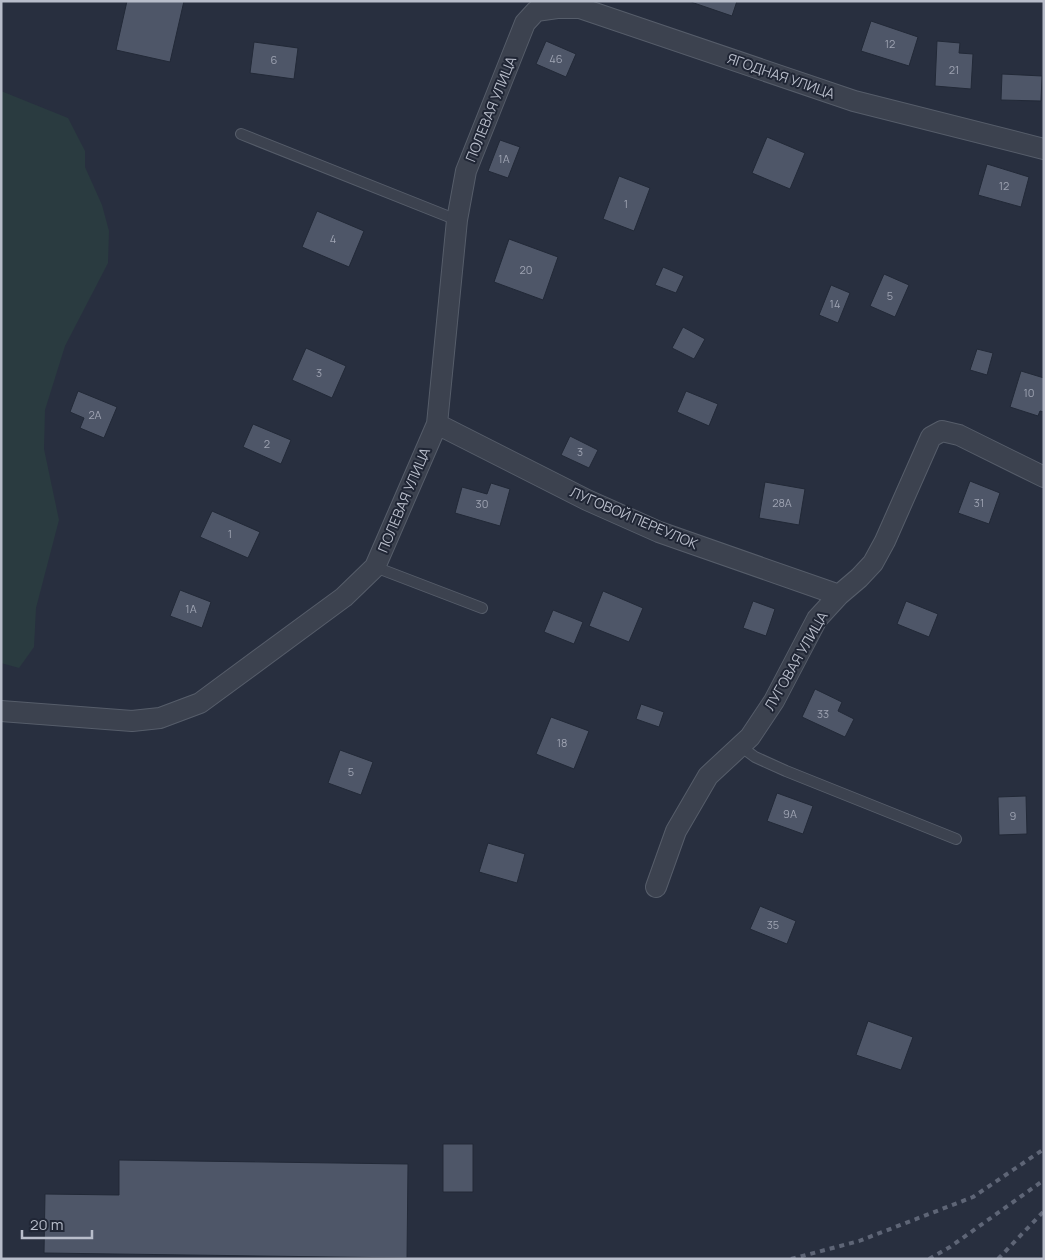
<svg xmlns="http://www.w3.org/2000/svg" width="1045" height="1260" viewBox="0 0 1045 1260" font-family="Manrope,sans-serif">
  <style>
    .green { fill: #2a3b40 }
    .building { fill: #4e5668; stroke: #222937 }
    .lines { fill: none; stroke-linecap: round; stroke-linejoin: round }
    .service-casing { stroke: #565d6a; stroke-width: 12 }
    .minor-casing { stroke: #565d6a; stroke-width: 22 }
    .service { stroke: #3c424f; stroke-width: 10 }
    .minor { stroke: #3c424f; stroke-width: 20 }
    .rail { stroke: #5e6576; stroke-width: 4; stroke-dasharray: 5 5; stroke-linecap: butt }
    .labels { text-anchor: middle; stroke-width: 4; stroke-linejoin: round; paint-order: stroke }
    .number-label { font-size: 11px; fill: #9ea3b2 }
    .street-label { font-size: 14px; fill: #b8bdca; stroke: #202635 }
  </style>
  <rect width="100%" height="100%" fill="#282f3f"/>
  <path class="green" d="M 1,91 L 68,118 L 85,151 L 85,167 L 102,205 L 109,231 L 108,263 L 65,346 L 45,410 L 44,449 L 59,520 L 36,608 L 34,647 L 19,668 L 1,663 Z"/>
  <path class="building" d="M 127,1 L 184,1 L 170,62 L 116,50 Z
    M 691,1 L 737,1 L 732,16 L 691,2 Z
    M 871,21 L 918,37 L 909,66 L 861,51 Z
    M 546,41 L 576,54 L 566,77 L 536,64 Z
    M 937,41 L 960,43 L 959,53 L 973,54 L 971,89 L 935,86 Z
    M 254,42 L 298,48 L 294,79 L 250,73 Z
    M 1002,74 L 1042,76 L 1041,101 L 1001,100 Z
    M 767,137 L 805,153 L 790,189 L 752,173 Z
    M 500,140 L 520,147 L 508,178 L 488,171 Z
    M 987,164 L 1029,177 L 1021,207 L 978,195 Z
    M 619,176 L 650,188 L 634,231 L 603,219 Z
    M 317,211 L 364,231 L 349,267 L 302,247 Z
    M 509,239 L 558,257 L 543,300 L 494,282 Z
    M 663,267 L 684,276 L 676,293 L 655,285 Z
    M 884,274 L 909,285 L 895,317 L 870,306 Z
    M 831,285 L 850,293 L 838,323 L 819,315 Z
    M 683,327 L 705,339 L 694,359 L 672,348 Z
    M 306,348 L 346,366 L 332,398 L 292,380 Z
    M 977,349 L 993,353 L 987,375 L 970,370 Z
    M 1021,371 L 1044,378 L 1044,412 L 1040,411 L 1038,416 L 1010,407 Z
    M 78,391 L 117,407 L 104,438 L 80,428 L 84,418 L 70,412 Z
    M 686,391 L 718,404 L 709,426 L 677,412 Z
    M 253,424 L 291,440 L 281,464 L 243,447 Z
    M 570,436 L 598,450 L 589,468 L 561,455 Z
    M 970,481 L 1000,493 L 989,524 L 958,513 Z
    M 765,482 L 805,489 L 799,525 L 759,518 Z
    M 491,483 L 510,489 L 500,526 L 455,513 L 462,487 L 487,494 Z
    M 212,511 L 260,532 L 248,558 L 200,537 Z
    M 180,590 L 211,602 L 202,628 L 170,616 Z
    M 603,591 L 643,608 L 629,642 L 589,626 Z
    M 753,601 L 775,609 L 766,636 L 743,628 Z
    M 906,601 L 938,614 L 929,637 L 897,624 Z
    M 553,610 L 583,622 L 574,644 L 544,632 Z
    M 815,689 L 842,702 L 838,711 L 854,719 L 845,737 L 802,717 Z
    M 641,704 L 664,712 L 659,727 L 636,719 Z
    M 551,717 L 589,731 L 574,769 L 536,754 Z
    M 340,750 L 373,762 L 361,795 L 328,783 Z
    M 777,793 L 813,806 L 803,834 L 767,821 Z
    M 1026,796 L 1027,834 L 999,835 L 998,797 Z
    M 488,843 L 525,854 L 517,883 L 479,872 Z
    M 760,906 L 796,921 L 787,944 L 750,929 Z
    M 868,1021 L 913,1037 L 901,1070 L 856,1055 Z
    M 443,1144 L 473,1144 L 473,1192 L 443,1192 Z
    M 119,1160 L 408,1164 L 407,1258 L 44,1253 L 45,1194 L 119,1195 Z"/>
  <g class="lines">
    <g class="service-casing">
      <path id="service" d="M 241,134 L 457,220
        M 375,567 L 482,608
        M 740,746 L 755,757 L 786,771 L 956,839"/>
    </g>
    <g class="minor-casing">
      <path id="minor" d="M 437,424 L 587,500 L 659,532 L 839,595
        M 1,711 L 132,721 L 160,718 L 200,703 L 344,597 L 375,567 L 437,424 L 457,220 L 466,171 L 525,23 L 536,11 L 557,8 L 580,8 L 854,101 L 1044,149
        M 656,887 L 676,831 L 708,776 L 750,737 L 774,701 L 817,619 L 839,595 L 859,578 L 873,563 L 885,541 L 931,437 L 942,431 L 959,435 L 1044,477"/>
    </g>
    <use href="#service" class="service"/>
    <use href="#minor" class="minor"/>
    <path class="rail" d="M 791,1259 L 859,1241 L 973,1197 L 1044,1149
      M 929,1259 L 950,1247 L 1044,1180
      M 998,1259 L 1044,1211"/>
  </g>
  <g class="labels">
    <g class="number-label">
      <text x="890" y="48">12</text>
      <text x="556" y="63">46</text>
      <text x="274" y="64">6</text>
      <text x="954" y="74">21</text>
      <text x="504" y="163">1А</text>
      <text x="1004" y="190">12</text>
      <text x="626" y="208">1</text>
      <text x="333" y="243">4</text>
      <text x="526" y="274">20</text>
      <text x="890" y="300">5</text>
      <text x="835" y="308">14</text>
      <text x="319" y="377">3</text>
      <text x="1029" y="397">10</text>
      <text x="95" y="419">2А</text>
      <text x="267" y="448">2</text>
      <text x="580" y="456">3</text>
      <text x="782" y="507">28А</text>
      <text x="979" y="507">31</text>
      <text x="482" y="508">30</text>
      <text x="230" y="538">1</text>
      <text x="191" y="613">1А</text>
      <text x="823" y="718">33</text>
      <text x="562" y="747">18</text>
      <text x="351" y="776">5</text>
      <text x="790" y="818">9А</text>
      <text x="1013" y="820">9</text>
      <text x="773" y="929">35</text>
    </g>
    <g class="street-label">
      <text transform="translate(781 76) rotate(19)" y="5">ЯГОДНАЯ УЛИЦА</text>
      <text transform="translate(491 109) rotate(-68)" y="5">ПОЛЕВАЯ УЛИЦА</text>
      <text transform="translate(404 500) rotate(-67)" y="5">ПОЛЕВАЯ УЛИЦА</text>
      <text transform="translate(634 518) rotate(23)" y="5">ЛУГОВОЙ ПЕРЕУЛОК</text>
      <text transform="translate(796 661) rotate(-60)" y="5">ЛУГОВАЯ УЛИЦА</text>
    </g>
  </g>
  <rect width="1045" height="1260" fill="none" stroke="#b8bdca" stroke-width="5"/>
  <path d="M22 1230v8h70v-8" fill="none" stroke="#b8bdca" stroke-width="2.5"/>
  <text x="30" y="1230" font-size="15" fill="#b8bdca" stroke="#202635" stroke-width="4" paint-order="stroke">20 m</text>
</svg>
